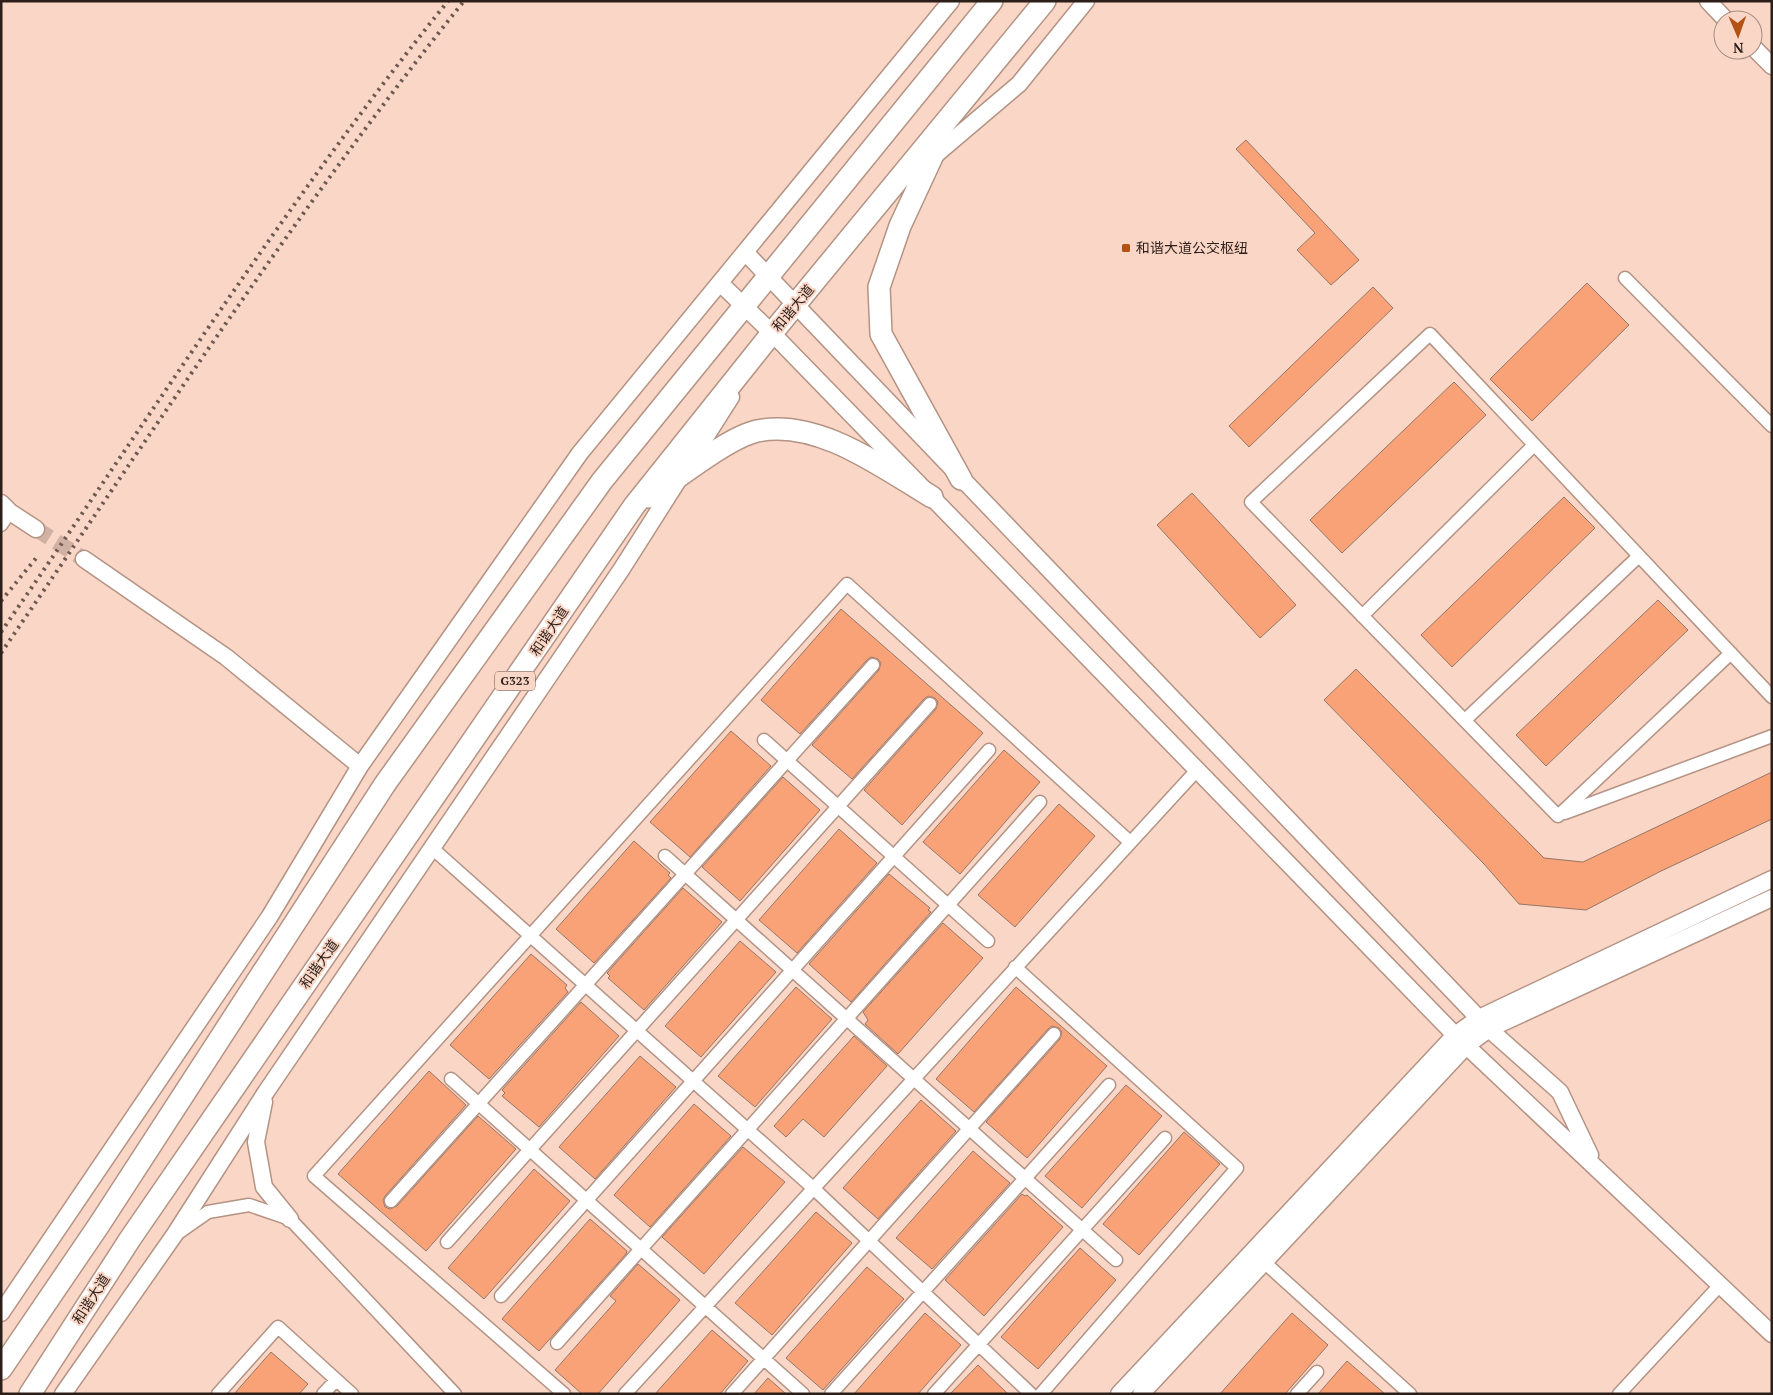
<svg xmlns="http://www.w3.org/2000/svg" width="1773" height="1395" viewBox="0 0 1773 1395" font-family="'PT Serif','Noto Sans SC',serif">
  <style>
    .building { fill: #faa277; stroke: #957667 }
    .lines { fill: none; stroke-linecap: round; stroke-linejoin: round }
    .tertiary-tunnel { stroke: #d0b1a3; stroke-width: 16; stroke-dasharray: 16 8; stroke-linecap: butt }
    .minor-casing { stroke: #b49384; stroke-width: 15 }
    .tertiary-casing { stroke: #b49384; stroke-width: 19 }
    .trunk-casing { stroke: #b49384; stroke-width: 24 }
    .minor { stroke: #fff; stroke-width: 12 }
    .tertiary { stroke: #fff; stroke-width: 16 }
    .trunk { stroke: #fff; stroke-width: 21 }
    .rail { stroke: #6d5950; stroke-width: 4; stroke-dasharray: 2.5 5; stroke-linecap: butt }
    .poi-dot { fill: #b45216; stroke: #f9d6c6; stroke-width: 2 }
    .labels { text-anchor: middle; stroke-width: 4; stroke-linejoin: round; paint-order: stroke }
    .shield { fill: #f9d6c6; stroke: #6a564d; stroke-width: 1 }
    .shield-label { font-size: 12px; font-weight: bold; fill: #2c1f19 }
    .poi-label { font-size: 14px; fill: #2c1f19; stroke: #f9d6c6; text-anchor: start }
    .street-label { font-size: 14px; fill: #2c1f19; stroke: #f9d6c6 }
  </style>
  <rect width="100%" height="100%" fill="#f9d6c6"/>
  <path class="building" d="M 1246,140 L 1359,260 L 1331,285 L 1297,250 L 1315,233 L 1236,149 Z
    M 1587,283 L 1629,325 L 1532,421 L 1490,379 Z
    M 1373,287 L 1393,308 L 1249,447 L 1229,426 Z
    M 1454,382 L 1486,415 L 1342,553 L 1310,520 Z
    M 1192,493 L 1296,605 L 1260,638 L 1157,525 Z
    M 1564,497 L 1595,528 L 1452,667 L 1421,635 Z
    M 1658,600 L 1688,630 L 1546,766 L 1516,735 Z
    M 841,609 L 983,733 L 902,825 L 864,790 L 936,709 L 938,702 L 935,698 L 928,696 L 924,699 L 852,779 L 812,745 L 879,670 L 881,663 L 878,659 L 871,657 L 867,660 L 800,734 L 761,700 Z
    M 1356,669 L 1544,858 L 1583,862 L 1772,772 L 1772,819 L 1659,872 L 1586,910 L 1519,904 L 1484,864 L 1324,700 Z
    M 731,731 L 771,766 L 690,857 L 650,822 Z
    M 1004,750 L 1040,782 L 960,874 L 923,842 Z
    M 783,777 L 820,810 L 740,901 L 702,867 Z
    M 1059,804 L 1095,836 L 1015,927 L 978,895 Z
    M 839,829 L 877,863 L 797,953 L 759,920 Z
    M 634,841 L 670,873 L 668,875 L 671,878 L 594,963 L 556,929 Z
    M 889,874 L 930,908 L 928,910 L 931,912 L 851,1002 L 809,964 Z
    M 683,888 L 722,922 L 644,1010 L 608,978 L 610,976 L 607,973 Z
    M 943,923 L 983,958 L 898,1054 L 865,1024 L 868,1020 L 863,1012 Z
    M 740,941 L 776,972 L 701,1057 L 665,1026 Z
    M 531,954 L 567,985 L 565,988 L 568,992 L 489,1079 L 450,1045 Z
    M 796,987 L 832,1019 L 755,1107 L 718,1076 Z
    M 1016,987 L 1107,1066 L 1027,1158 L 986,1122 L 1060,1039 L 1062,1032 L 1059,1028 L 1052,1026 L 1048,1029 L 974,1112 L 936,1079 Z
    M 581,1002 L 619,1036 L 539,1127 L 502,1096 L 505,1093 L 502,1090 Z
    M 854,1036 L 887,1066 L 824,1137 L 803,1119 L 786,1137 L 774,1126 Z
    M 640,1056 L 676,1087 L 595,1179 L 559,1147 Z
    M 429,1071 L 466,1105 L 385,1196 L 383,1200 L 385,1207 L 390,1209 L 397,1206 L 478,1116 L 516,1149 L 426,1251 L 338,1174 Z
    M 1126,1085 L 1162,1116 L 1082,1208 L 1045,1176 Z
    M 921,1100 L 956,1131 L 878,1219 L 843,1188 Z
    M 694,1104 L 731,1136 L 650,1227 L 614,1195 Z
    M 1184,1132 L 1220,1164 L 1139,1255 L 1103,1224 Z
    M 743,1147 L 785,1182 L 704,1274 L 662,1237 Z
    M 973,1151 L 1010,1183 L 932,1269 L 896,1238 Z
    M 534,1169 L 570,1201 L 484,1299 L 448,1268 Z
    M 1022,1194 L 1025,1196 L 1027,1195 L 1063,1227 L 984,1316 L 945,1280 Z
    M 816,1212 L 852,1243 L 772,1335 L 735,1303 Z
    M 590,1219 L 627,1251 L 626,1254 L 539,1351 L 502,1319 Z
    M 1080,1248 L 1116,1280 L 1038,1369 L 1001,1337 Z
    M 638,1264 L 680,1300 L 598,1394 L 582,1394 L 555,1370 L 616,1301 L 610,1296 Z
    M 867,1267 L 904,1299 L 823,1390 L 786,1358 Z
    M 925,1313 L 961,1345 L 918,1394 L 854,1394 Z
    M 1292,1313 L 1328,1345 L 1285,1394 L 1220,1394 Z
    M 712,1330 L 748,1361 L 720,1394 L 655,1394 Z
    M 271,1352 L 308,1384 L 299,1394 L 234,1394 Z
    M 1347,1361 L 1385,1394 L 1318,1394 Z
    M 978,1365 L 1008,1394 L 950,1394 Z
    M 768,1378 L 786,1394 L 754,1394 Z"/>
  <g class="lines">
    <path class="tertiary-tunnel" d="M 36,529 L 84,559"/>
    <g class="minor-casing">
      <path id="minor" d="M 1625,278 L 1772,426
        M 1,525 L 10,512
        M 1362,616 L 1534,445
        M 1465,720 L 1639,556
        M 764,740 L 988,941
        M 1565,813 L 1772,736
        M 1558,816 L 1251,502 L 1430,334 L 1772,697
        M 1558,816 L 1731,653
        M 432,848 L 812,1187 L 1031,1394
        M 665,856 L 1116,1260
        M 1015,967 L 1237,1168 L 1041,1394
        M 451,1079 L 803,1394
        M 391,1201 L 873,665
        M 178,1233 L 208,1212 L 249,1205 L 290,1219 L 455,1394
        M 447,1242 L 930,704
        M 1264,1262 L 1410,1394
        M 501,1296 L 989,750
        M 557,1343 L 1040,802
        M 218,1394 L 278,1327 L 352,1394
        M 323,1394 L 336,1380
        M 564,1394 L 314,1176 L 847,584 L 1130,842
        M 625,1394 L 1197,770
        M 732,1394 L 1054,1034
        M 831,1394 L 1109,1085
        M 934,1394 L 1165,1138
        M 1297,1394 L 1317,1372
        M 1619,1394 L 1720,1285"/>
    </g>
    <g class="tertiary-casing">
      <path id="tertiary" d="M 1708,1 L 1726,20
        M 1753,47 L 1772,66
        M 933,157 L 1019,84 L 1086,1
        M 745,252 L 1489,1029 L 1560,1092 L 1590,1155
        M 720,283 L 772,333 L 1455,1035 L 1772,1334
        M 1,503 L 10,512 L 36,529
        M 84,559 L 226,657 L 360,766
        M 264,1102 L 256,1142 L 264,1187 L 290,1219
        M 1,1313 L 270,916 L 360,766 L 580,453 L 951,1
        M 63,1394 L 175,1234 L 266,1092 L 621,570 L 731,397
        M 1119,1394 L 1455,1035 L 1479,1018 L 1772,879
        M 1141,1394 L 1467,1045 L 1489,1029 L 1772,898"/>
    </g>
    <g class="trunk-casing">
      <path id="trunk" d="M 938,144 L 900,226 L 879,287 L 881,334 L 961,479
        M 649,497 C 677,479 727,438 757,431 C 818,418 883,468 932,497
        M 1,1369 L 99,1225 L 385,784 L 602,481 L 992,1
        M 30,1394 L 130,1239 L 634,506 L 772,333 L 1045,1"/>
    </g>
    <use href="#minor" class="minor"/>
    <use href="#tertiary" class="tertiary"/>
    <use href="#trunk" class="trunk"/>
    <path class="rail" d="M 1,601 L 37,557
      M 1,632 C 148,420 286,202 448,1
      M 1,653 C 152,433 297,209 464,1"/>
  </g>
  <rect class="poi-dot" x="1121" y="243" width="10" height="10" rx="2.5"/>
  <g class="labels">
    <rect class="shield" x="495" y="671.5" width="40" height="19" rx="4"/>
    <g class="shield-label">
      <text x="515" y="685">G323</text>
    </g>
    <g class="poi-label">
      <text x="1136" y="253">和谐大道公交枢纽</text>
    </g>
    <g class="street-label">
      <text transform="translate(793 308) rotate(-50)" y="5">和谐大道</text>
      <text transform="translate(549 631) rotate(-56)" y="5">和谐大道</text>
      <text transform="translate(319 964) rotate(-55)" y="5">和谐大道</text>
      <text transform="translate(91 1299) rotate(-57)" y="5">和谐大道</text>
    </g>
  </g>
  <rect width="1773" height="1395" fill="none" stroke="#2c1f19" stroke-width="5"/>
  <g transform="translate(1738 35) rotate(178)"><circle r="24" fill="#f9d6c6" stroke="#a78d81"/>
  <path d="M0-4L9 19L0 12L-9 19Z" fill="#b45216"/>
  <text y="-8" font-size="14" font-weight="bold" text-anchor="middle" fill="#2c1f19">N</text>
  </g>
</svg>
